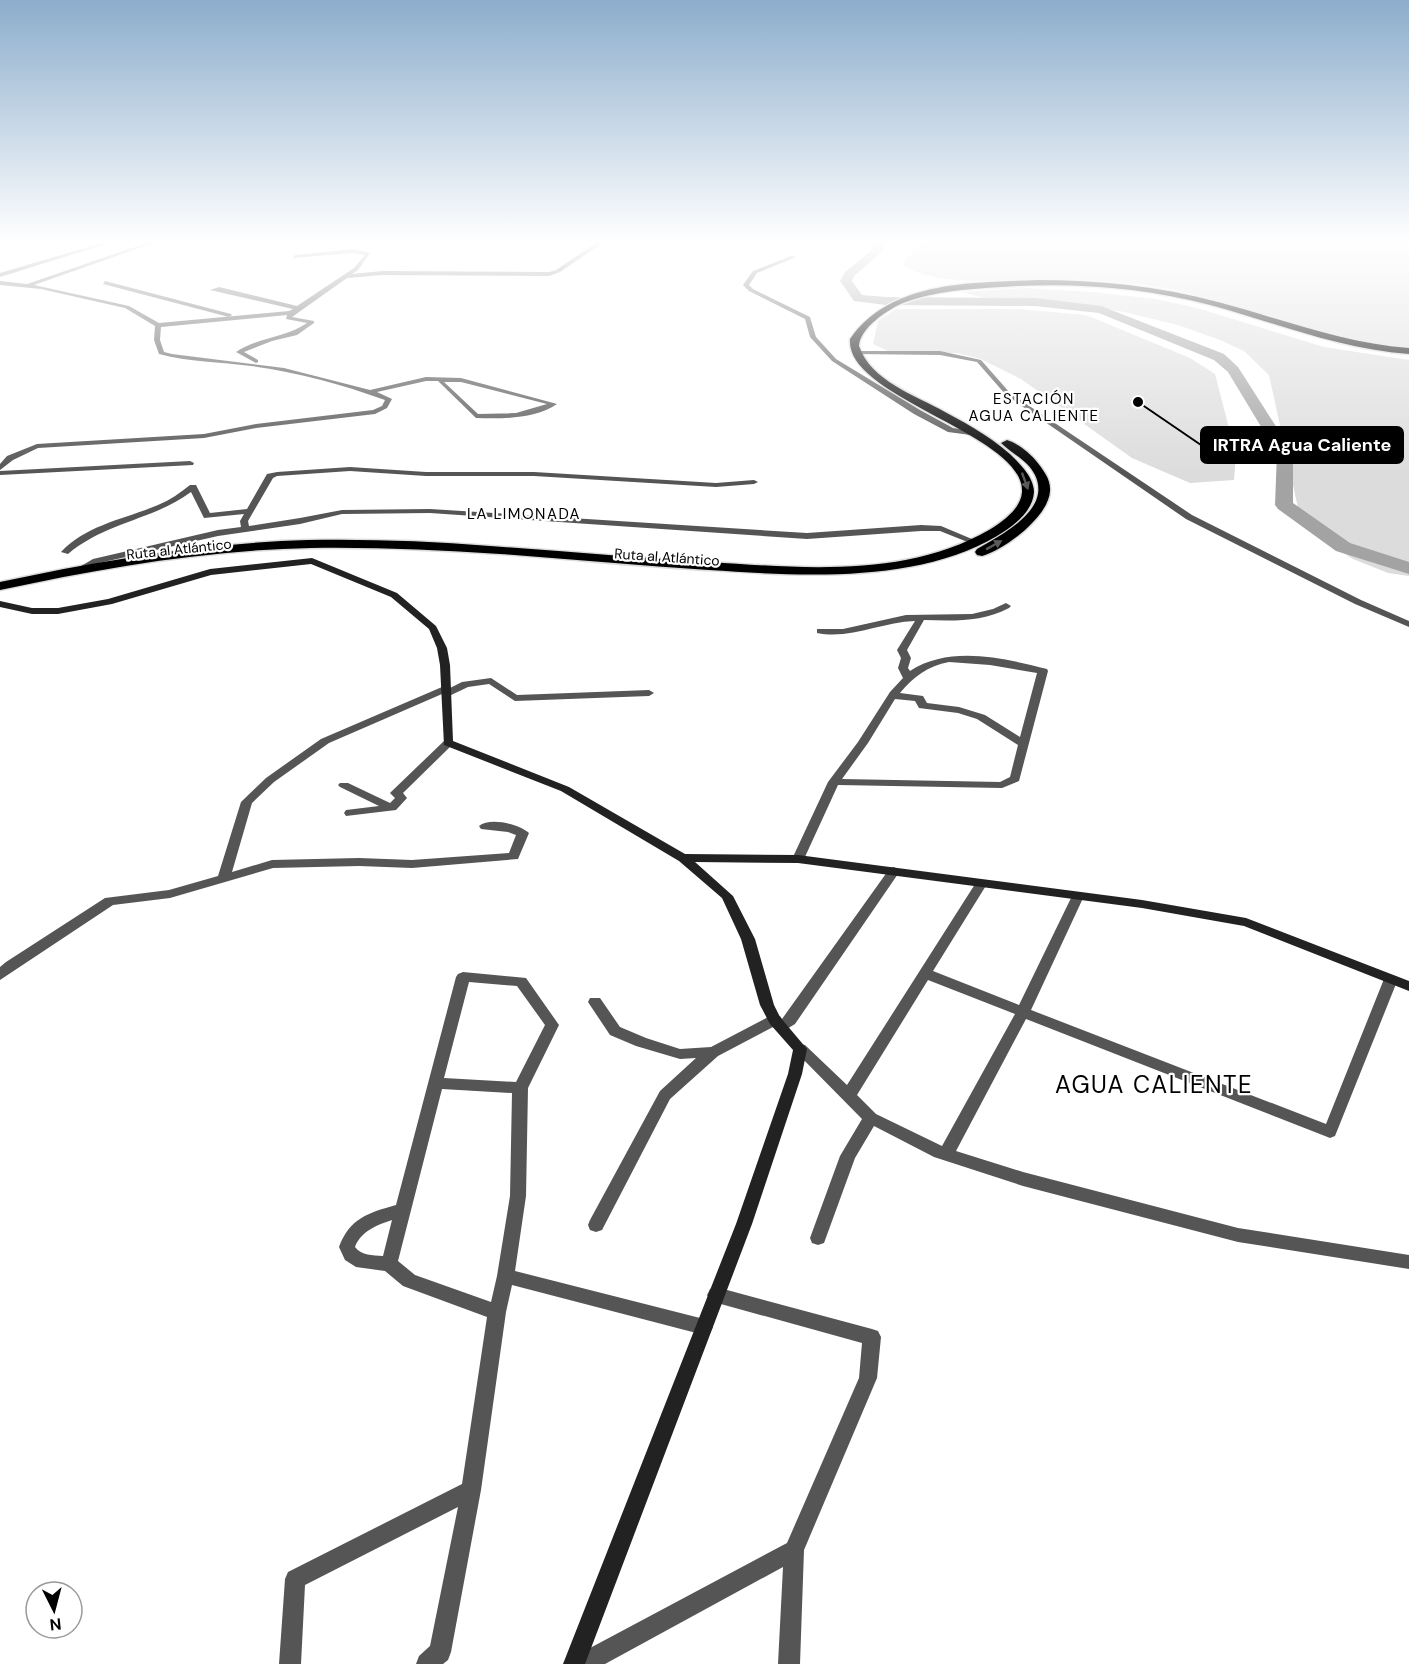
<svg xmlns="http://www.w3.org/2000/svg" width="1409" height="1664" viewBox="0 0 1409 1664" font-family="'DM Sans',sans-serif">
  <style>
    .green { fill: #dcdcdc }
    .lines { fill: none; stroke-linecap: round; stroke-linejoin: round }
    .river { fill: #a3a3a3; fill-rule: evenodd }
    .highway-casing { stroke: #dbdbdb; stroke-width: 3 }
    .street { fill: #555; fill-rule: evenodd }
    .secondary { fill: #222; fill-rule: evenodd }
    .highway { fill: #000; fill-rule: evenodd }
    .oneway { fill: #595959 }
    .labels { text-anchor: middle; stroke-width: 4.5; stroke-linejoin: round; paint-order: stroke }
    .far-street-label { font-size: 14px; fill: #000; stroke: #fff }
    .far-neighbourhood-label { font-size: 15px; letter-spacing: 1.5px; fill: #000; stroke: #fff }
    .near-quarter-label { font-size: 24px; letter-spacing: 1.5px; fill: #000; stroke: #fff }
    .leader { fill: none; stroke: #000; stroke-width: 2 }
    .callout-dot { fill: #000; stroke: #fff; stroke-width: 2 }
    .callout { fill: #000; stroke: #000; stroke-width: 2 }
    .callout-label { font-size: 18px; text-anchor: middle; font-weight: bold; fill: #fff }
  </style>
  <rect width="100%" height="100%" fill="#fff"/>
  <path class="green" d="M 918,240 L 1409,240 L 1409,349 C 1394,347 1378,348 1364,344 C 1290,327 1220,295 1145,285 C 1112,281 1079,279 1045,279 C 999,279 945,288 903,266 L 905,259 L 922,243 Z
    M 1025,288 L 1092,292 L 1156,299 L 1197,308 L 1324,347 L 1409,360 L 1409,576 L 1388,573 L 1353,559 L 1315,535 L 1298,508 L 1269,375 L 1244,351 L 1220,340 L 1178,325 L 1124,312 L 1080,304 L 980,297 L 962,292 Z
    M 896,309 L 1019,309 L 1086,315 L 1190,358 L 1215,374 L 1236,455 L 1234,480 L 1190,483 L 1132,458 L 1021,379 L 981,359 L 956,353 L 890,352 L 873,344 L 878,321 Z"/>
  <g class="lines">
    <path class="river" d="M 872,240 L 882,240 L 884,250 L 854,276 L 852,281 L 862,295 L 886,297 L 1035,298 L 1101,306 L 1224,354 L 1238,367 L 1293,453 L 1293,503 L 1350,543 L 1409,562 L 1409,574 L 1336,551 L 1278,509 L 1275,505 L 1277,453 L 1228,372 L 1214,360 L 1099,313 L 1035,306 L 886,305 L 854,301 L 840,281 L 845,272 L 873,249 Z"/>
    <g class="highway-casing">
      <path id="highway" d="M 1037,280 C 1098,280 1158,286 1218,302 C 1282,319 1342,343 1409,348 L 1409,354 C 1339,349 1277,323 1210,305 C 1142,287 1071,282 1001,287 C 969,289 934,291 903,303 C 887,310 860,328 859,346 C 871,381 915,395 945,412 C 973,427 1004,444 1024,469 C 1029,475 1034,484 1034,492 C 1033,512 1012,527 997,536 C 916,584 800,576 709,570 C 639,566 570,559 500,554 C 437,550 374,547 311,548 C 206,550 102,568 0,590 L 0,582 C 102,560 204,543 308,540 C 369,539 429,541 490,546 C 563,551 636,558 710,562 C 801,568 906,578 989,530 C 1002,522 1021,509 1022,492 C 1025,434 845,398 850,339 C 891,280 972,283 1037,280 Z
        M 1007,440 C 1017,443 1030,453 1037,462 C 1043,470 1051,479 1050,491 C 1049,516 1005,550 982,556 L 977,555 L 975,552 L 977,549 C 1001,535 1052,510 1035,475 C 1028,460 1012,454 1001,443 Z"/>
    </g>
    <path class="street" d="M 112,240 L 119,240 L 0,277 L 0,273 Z
      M 155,240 L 162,240 L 34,285 L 129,306 L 159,323 L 289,311 L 293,309 L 210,290 L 219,287 L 297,306 L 354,268 L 365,255 L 353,253 L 293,258 L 295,255 L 353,249 L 370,253 L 358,270 L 352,274 L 382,271 L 549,272 L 556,270 L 599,241 L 604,242 L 560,272 L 549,276 L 382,275 L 347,278 L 292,317 L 314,321 L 314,323 L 297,335 L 272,341 L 244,352 L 258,360 L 258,362 L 256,363 L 236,352 C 258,337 285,338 307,323 L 286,319 L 287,315 L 161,327 L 160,340 L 164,352 L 172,354 L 284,368 L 370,390 L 426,377 L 461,378 L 557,404 C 535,419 502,419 476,418 L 438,381 L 426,381 L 377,392 L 392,399 L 387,408 L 375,414 L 256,428 L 204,438 L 38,448 L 13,460 L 0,470 L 0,464 L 7,456 L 37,444 L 204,434 L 256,424 L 373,410 L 382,406 L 385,400 C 341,384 297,372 251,366 C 220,362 189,362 159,354 L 154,340 L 155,326 L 125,308 L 41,289 L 0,285 L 0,281 L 27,284 ZM 444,382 L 461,382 L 547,404 L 516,413 L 478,414 Z
      M 791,256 L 796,257 L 757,273 L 749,285 L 753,289 L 810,317 L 816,337 L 836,359 L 920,410 L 953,428 L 978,432 L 978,436 L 948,432 L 914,414 L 832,361 L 810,337 L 805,319 L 749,291 L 743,285 L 753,271 Z
      M 105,281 L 231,314 L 232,315 L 229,317 L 103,284 Z
      M 857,351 L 940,351 L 981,360 L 1010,393 L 1192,515 L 1361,600 L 1409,621 L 1409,627 L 1355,604 L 1186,519 L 1006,395 L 977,362 L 940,355 L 855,354 L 855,352 Z
      M 190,461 L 194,463 L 193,465 L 0,475 L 0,471 Z
      M 350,467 L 426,472 L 534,472 L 716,483 L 754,480 L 758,482 L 754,484 L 716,487 L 534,476 L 426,476 L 350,471 L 277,476 L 273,478 L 248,521 L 249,526 L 300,518 L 342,510 L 430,509 L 807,533 L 921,525 L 941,526 L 979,542 L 975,545 L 940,531 L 921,531 L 807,539 L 430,513 L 342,514 L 300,524 L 218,536 L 99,563 L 80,572 L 76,569 L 93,559 L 218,530 L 241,527 L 240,521 L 244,514 L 204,518 L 191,492 C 153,520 106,522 68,554 L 61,552 C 86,525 125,519 158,505 C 170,500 180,493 190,485 L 196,485 L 210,513 L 247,509 L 267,474 L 277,472 Z
      M 1006,603 L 1011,606 L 1009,608 C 983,622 954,621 924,620 L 907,650 L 911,658 L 908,668 L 910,671 C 950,645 1003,658 1047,669 L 1048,671 L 1019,781 L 1002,788 L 838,785 L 804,859 L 802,862 L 794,862 L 792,859 L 828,782 L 858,742 L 890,692 L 903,678 L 898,668 L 901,658 L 897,650 L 915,621 C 881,622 850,640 817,633 L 817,629 L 843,629 L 906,615 L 972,614 L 993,609 ZM 949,662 L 990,665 L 1037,673 L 1020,737 L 985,715 L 959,707 L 927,703 L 923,696 L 900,693 C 913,677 928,666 949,662 ZM 895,699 L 915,701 L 919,708 L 958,713 L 977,719 L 1018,745 L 1010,777 L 1000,782 L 842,779 L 868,743 Z
      M 491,678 L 517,695 L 649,690 L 654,693 L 649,696 L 515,701 L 489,684 L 468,687 L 447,697 L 442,694 L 329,743 L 274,782 L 252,803 L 232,872 L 272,860 L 359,858 L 412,860 L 509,853 L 516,835 L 508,832 L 481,829 L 479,826 C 490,817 519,824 529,833 L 518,859 L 412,868 L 359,866 L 273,868 L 170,898 L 113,905 L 0,980 L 0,967 L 6,962 L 105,898 L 169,890 L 218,876 L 241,802 L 266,778 L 321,739 L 442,687 L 450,688 L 462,682 Z
      M 448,740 L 452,741 L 453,743 L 452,745 L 403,793 L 407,798 L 396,810 L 346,816 L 344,813 L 346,810 L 379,806 L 340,787 L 338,785 L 340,783 L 348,783 L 390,803 L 395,798 L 390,793 L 392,791 L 444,741 Z
      M 894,867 L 900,871 L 795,1024 L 782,1032 L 777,1031 L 775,1026 L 718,1056 L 670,1099 L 602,1230 L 596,1232 L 590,1230 L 588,1225 L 590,1220 L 660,1091 L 696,1058 L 680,1059 L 636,1046 L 610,1035 L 588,1002 L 590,998 L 600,998 L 620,1027 L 646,1038 L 680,1049 L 711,1047 L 770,1016 L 775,1015 L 780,1016 L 782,1019 L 890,868 Z
      M 981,880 L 987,884 L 933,971 L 1019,1005 L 1072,896 L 1078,892 L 1083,893 L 1084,896 L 1031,1010 L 1326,1124 L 1384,979 L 1386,976 L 1396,976 L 1398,979 L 1335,1136 L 1330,1138 L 1325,1136 L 1026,1019 L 956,1151 L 1023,1172 L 1238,1228 L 1409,1255 L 1409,1269 L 1238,1242 L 1023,1186 L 934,1157 L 874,1126 L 855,1158 L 824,1243 L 818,1245 L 812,1243 L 810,1238 L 840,1156 L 862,1119 L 793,1049 L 795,1045 L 800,1044 L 805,1045 L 847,1085 L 977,881 ZM 928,980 L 1015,1014 L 942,1146 L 876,1114 L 857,1095 Z
      M 463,972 L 526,978 L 559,1025 L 528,1088 L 526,1196 L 515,1271 L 704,1319 L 710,1321 L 713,1327 L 710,1333 L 704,1335 L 512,1285 L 506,1312 L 481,1490 L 451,1652 L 448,1660 L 443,1664 L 416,1664 L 419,1656 L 430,1646 L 458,1507 L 305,1585 L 301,1664 L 279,1664 L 285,1579 L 288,1572 L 462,1484 L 487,1317 L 403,1286 L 385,1271 L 356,1267 L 345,1260 L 339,1247 C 350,1218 368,1213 396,1205 L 456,977 L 458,974 ZM 469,982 L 517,986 L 545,1025 L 516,1082 L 444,1078 ZM 442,1089 L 512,1093 L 510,1196 L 497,1276 L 491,1302 L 415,1275 L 398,1261 ZM 392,1220 L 383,1256 C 372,1255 362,1256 355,1247 C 361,1231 377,1225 392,1220 Z
      M 716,1287 L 872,1329 L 878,1331 L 881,1337 L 877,1378 L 804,1550 L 800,1664 L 778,1664 L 783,1567 L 605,1664 L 572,1664 L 575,1656 L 787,1543 L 859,1378 L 862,1343 L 710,1301 L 707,1295 L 710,1289 Z"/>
    <path class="secondary" d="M 312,558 L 397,593 L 436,626 L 447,648 L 450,665 L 453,741 L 569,787 L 685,854 L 798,855 L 1142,900 L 1246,918 L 1409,981 L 1409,991 L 1244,926 L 1142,908 L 798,863 L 695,862 L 733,896 L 755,939 L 774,1005 L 780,1017 L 807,1049 L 802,1074 L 752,1224 L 585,1664 L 563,1664 L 736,1224 L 788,1074 L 793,1050 L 770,1024 L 760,1005 L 741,939 L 722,898 L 679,861 L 561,791 L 444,745 L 440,665 L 437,648 L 429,629 L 391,597 L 311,564 L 211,575 L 112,604 L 58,614 L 32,614 L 0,607 L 0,601 L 32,608 L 58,608 L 108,599 L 210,569 Z"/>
    <use href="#highway" class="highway"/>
  </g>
  <defs><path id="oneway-solid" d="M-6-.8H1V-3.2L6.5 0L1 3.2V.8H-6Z" transform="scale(1.5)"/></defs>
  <g class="oneway">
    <use href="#oneway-solid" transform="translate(1025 481) rotate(70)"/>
    <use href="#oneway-solid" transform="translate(994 545) rotate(-29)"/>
  </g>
  <linearGradient id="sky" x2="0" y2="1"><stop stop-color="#8cadcc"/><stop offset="0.51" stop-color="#fff"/><stop offset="1" stop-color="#fff" stop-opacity="0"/></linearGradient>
  <rect width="1409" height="473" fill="url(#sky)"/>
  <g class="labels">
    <g class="far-street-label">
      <text transform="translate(179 549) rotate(-6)" y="5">Ruta al Atlántico</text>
      <text transform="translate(667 557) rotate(4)" y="5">Ruta al Atlántico</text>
    </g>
    <g class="far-neighbourhood-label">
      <text x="1034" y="404">ESTACIÓN<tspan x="1034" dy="17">AGUA CALIENTE</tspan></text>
      <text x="524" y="519">LA LIMONADA</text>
    </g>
    <g class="near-quarter-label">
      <text x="1154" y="1093">AGUA CALIENTE</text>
    </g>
  </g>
  <path class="leader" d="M1138 402L1201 445"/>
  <circle class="callout-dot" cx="1138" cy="402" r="6"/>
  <rect class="callout" x="1201" y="427" width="202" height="36" rx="6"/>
  <g class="callout-label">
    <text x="1302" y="451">IRTRA Agua Caliente</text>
  </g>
  <g transform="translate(54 1610) rotate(174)"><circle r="28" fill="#ffffff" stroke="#999999" stroke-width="1.5"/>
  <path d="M0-4.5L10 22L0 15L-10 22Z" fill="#000000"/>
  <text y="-9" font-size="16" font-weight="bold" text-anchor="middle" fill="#000000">N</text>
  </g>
</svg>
